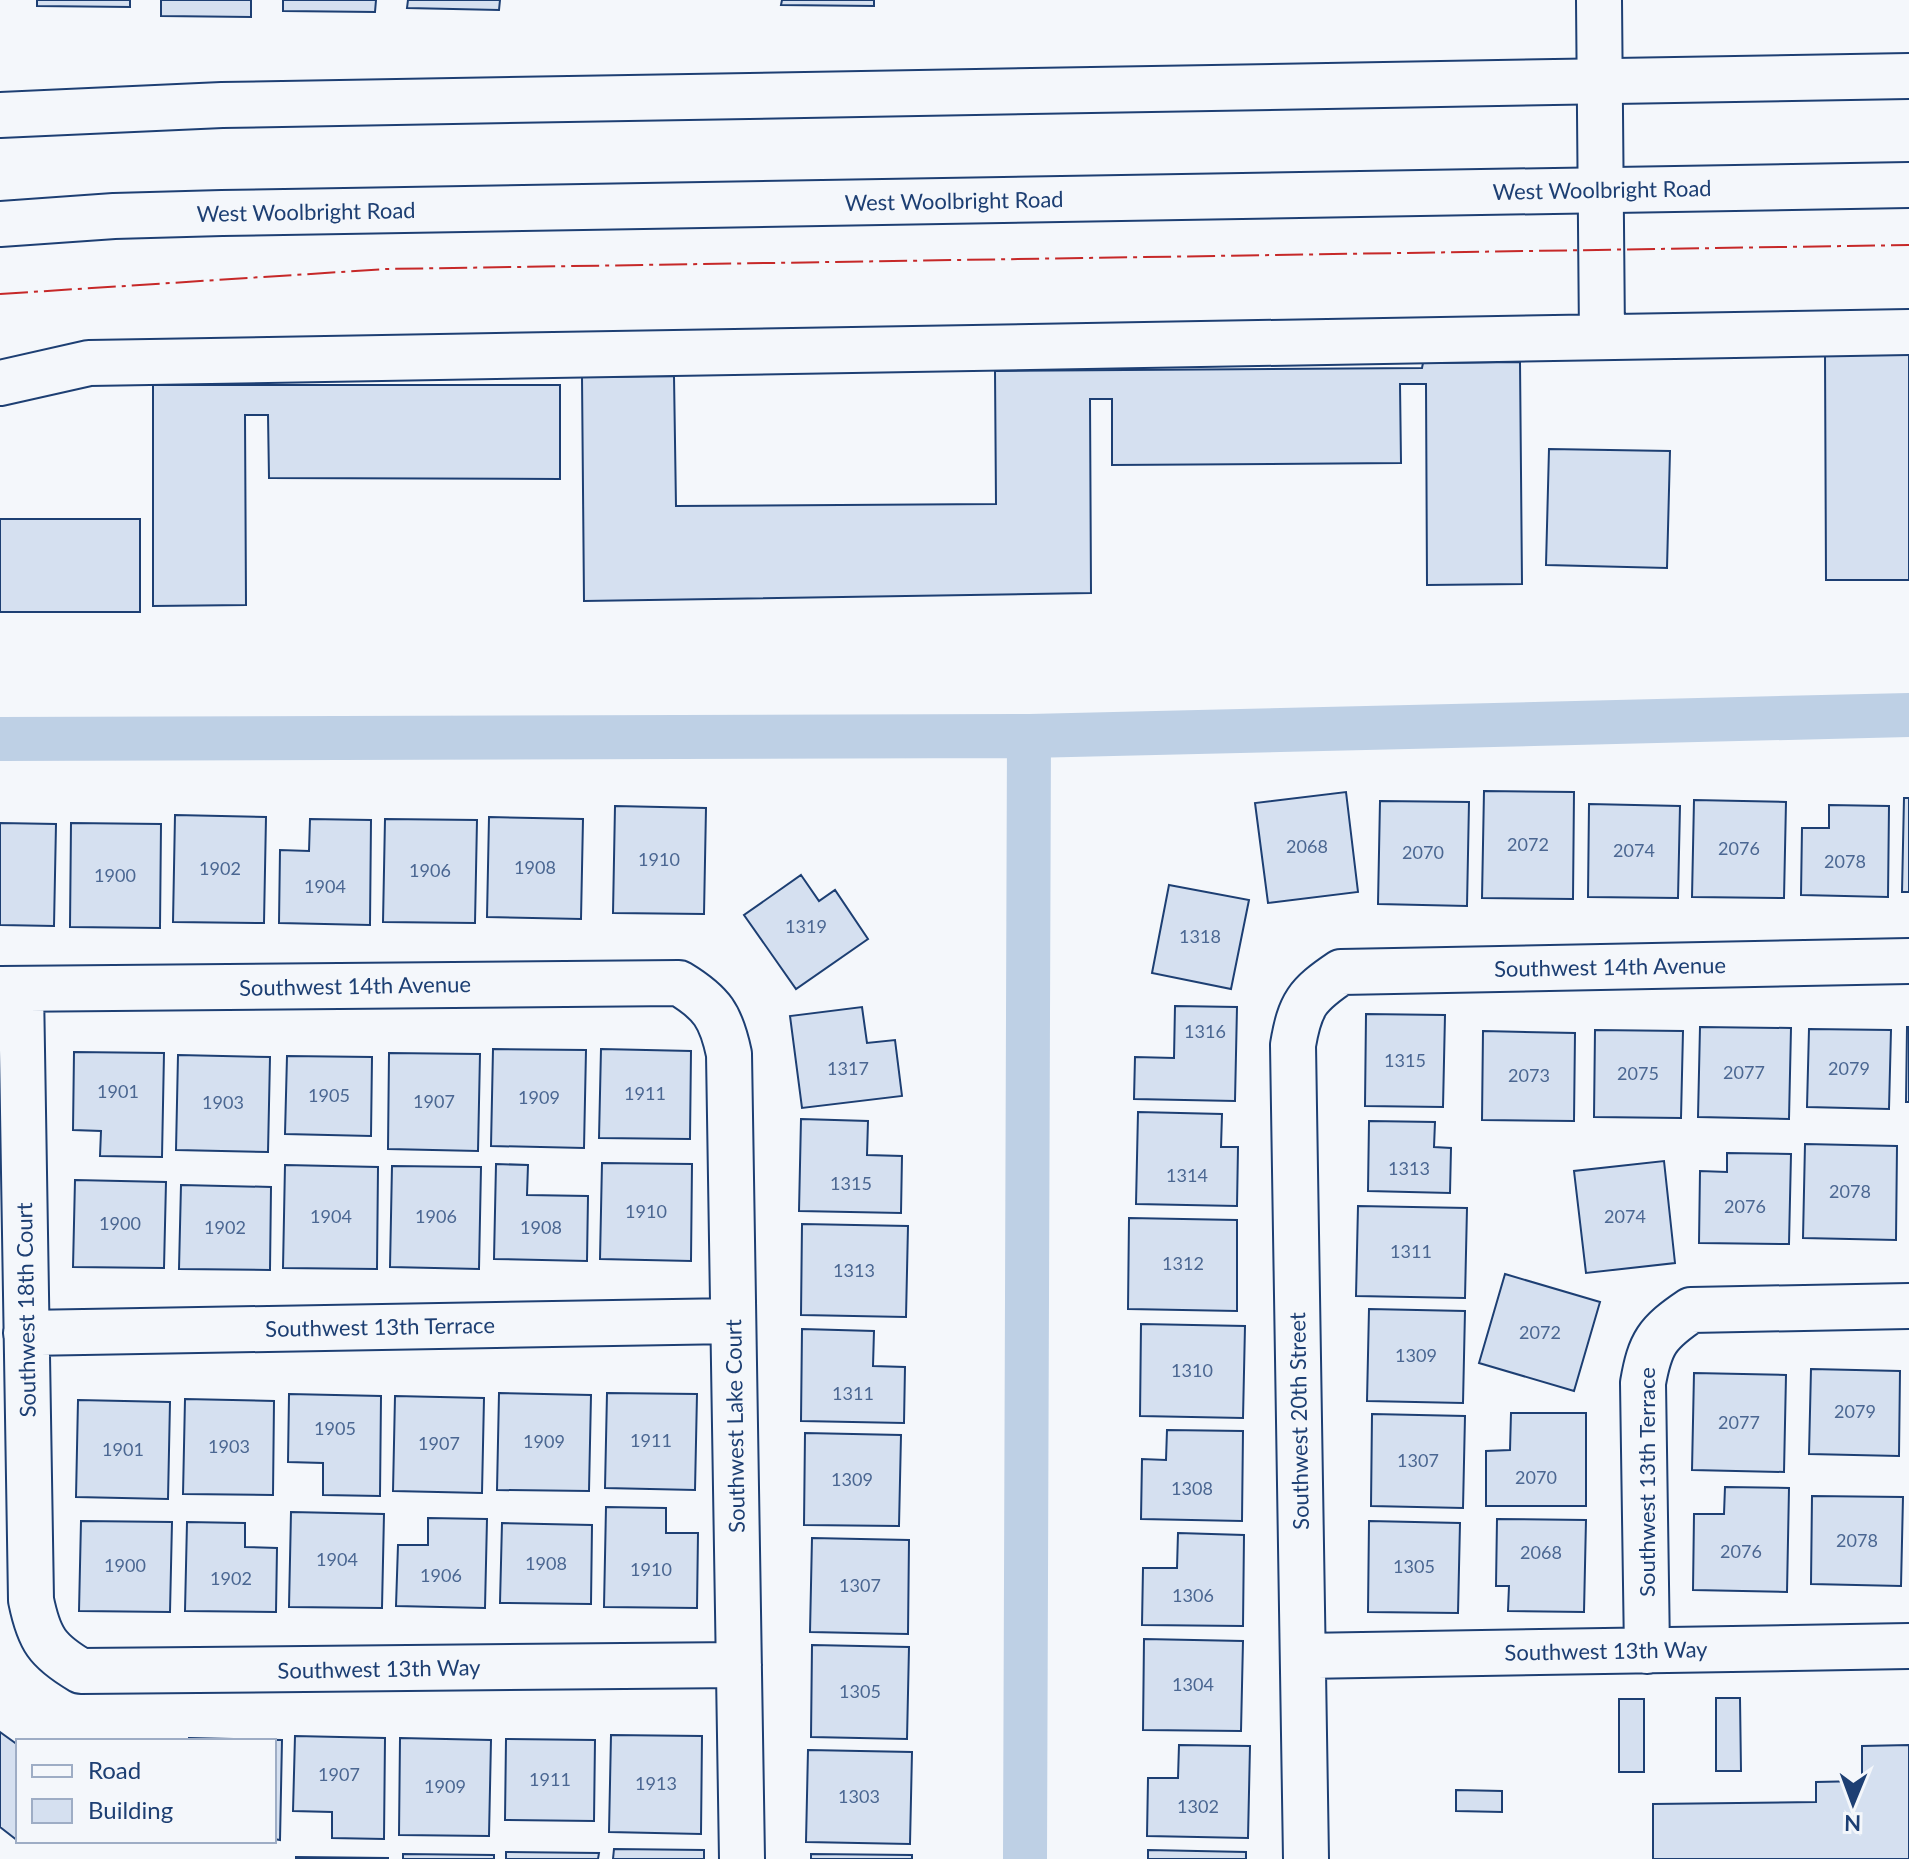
<svg xmlns="http://www.w3.org/2000/svg" width="1909" height="1859" viewBox="0 0 1909 1859" font-family="Lato,sans-serif">
  <style>
    .lines { fill: none; stroke-linecap: round; stroke-linejoin: round }
    .canal { stroke: #bed0e5; stroke-width: 44 }
    .building { fill: #d5e0f0; stroke: #1d3f73; stroke-width: 2 }
    .minor-casing { stroke: #1d3f73; stroke-width: 48 }
    .major-casing { stroke: #1d3f73; stroke-width: 48 }
    .minor { stroke: #f4f7fb; stroke-width: 44 }
    .major { stroke: #f4f7fb; stroke-width: 44 }
    .power { stroke: #c62828; stroke-width: 2; stroke-dasharray: 28 6 4 6; stroke-linecap: butt }
    .labels { text-anchor: middle; stroke-width: 6; stroke-linejoin: round; paint-order: stroke }
    .number-label { font-size: 18px; fill: #4b6792 }
    .street-label { font-size: 22px; fill: #1d3f73; stroke: #f4f7fb }
  </style>
  <rect width="100%" height="100%" fill="#f4f7fb"/>
  <g class="lines">
    <path class="canal" d="M 0,739 L 1029,736 L 1909,715
      M 1025,1859 L 1029,736"/>
  </g>
  <path class="building" d="M 37,0 L 130,0 L 130,7 L 37,6 Z
    M 161,0 L 251,0 L 251,17 L 161,16 Z
    M 283,0 L 376,0 L 375,12 L 283,11 Z
    M 408,0 L 500,0 L 499,10 L 407,8 Z
    M 782,0 L 874,0 L 874,6 L 781,5 Z
    M 1825,354 L 1909,354 L 1909,580 L 1826,580 Z
    M 1520,362 L 1522,584 L 1427,585 L 1426,384 L 1400,384 L 1401,463 L 1112,465 L 1112,399 L 1090,399 L 1091,593 L 584,601 L 582,377 L 674,376 L 676,506 L 996,504 L 995,371 L 1422,368 L 1423,363 Z
    M 153,385 L 560,385 L 560,479 L 269,478 L 268,415 L 245,415 L 246,605 L 153,606 Z
    M 1549,449 L 1670,451 L 1667,568 L 1546,565 Z
    M 0,519 L 140,519 L 140,612 L 0,612 Z
    M 1484,791 L 1574,792 L 1573,899 L 1482,898 Z
    M 1346,792 L 1358,892 L 1268,903 L 1255,803 Z
    M 1904,798 L 1909,798 L 1909,892 L 1902,892 Z
    M 1694,800 L 1786,802 L 1784,898 L 1692,897 Z
    M 1380,801 L 1469,802 L 1467,906 L 1378,904 Z
    M 1589,804 L 1680,806 L 1678,898 L 1588,897 Z
    M 1829,805 L 1889,806 L 1888,897 L 1801,895 L 1802,828 L 1829,828 Z
    M 615,806 L 706,808 L 704,914 L 613,913 Z
    M 175,815 L 266,817 L 264,923 L 173,922 Z
    M 489,817 L 583,819 L 581,919 L 487,917 Z
    M 310,819 L 371,820 L 370,925 L 279,923 L 280,850 L 309,851 Z
    M 385,819 L 477,820 L 475,923 L 383,922 Z
    M 0,823 L 56,824 L 54,926 L 0,925 Z
    M 71,823 L 161,824 L 160,928 L 70,927 Z
    M 801,875 L 819,901 L 835,890 L 868,939 L 796,989 L 744,915 Z
    M 1169,885 L 1249,900 L 1231,989 L 1152,973 Z
    M 1175,1006 L 1237,1007 L 1235,1101 L 1134,1099 L 1135,1057 L 1174,1058 Z
    M 862,1007 L 867,1043 L 895,1040 L 902,1096 L 802,1108 L 790,1016 Z
    M 1366,1014 L 1445,1015 L 1443,1107 L 1365,1106 Z
    M 1700,1027 L 1791,1028 L 1789,1119 L 1698,1117 Z
    M 1907,1027 L 1909,1027 L 1909,1102 L 1906,1102 Z
    M 1809,1029 L 1891,1030 L 1889,1109 L 1807,1107 Z
    M 1595,1030 L 1683,1031 L 1681,1118 L 1594,1117 Z
    M 1483,1031 L 1575,1033 L 1574,1121 L 1482,1120 Z
    M 493,1049 L 586,1050 L 584,1148 L 491,1146 Z
    M 601,1049 L 691,1051 L 690,1139 L 599,1138 Z
    M 74,1052 L 164,1053 L 162,1157 L 100,1156 L 101,1131 L 73,1130 Z
    M 389,1053 L 480,1054 L 478,1151 L 388,1149 Z
    M 178,1055 L 270,1057 L 268,1152 L 176,1150 Z
    M 287,1056 L 372,1057 L 371,1136 L 285,1134 Z
    M 1138,1112 L 1222,1114 L 1221,1147 L 1238,1147 L 1237,1206 L 1136,1204 Z
    M 801,1119 L 868,1121 L 867,1155 L 902,1156 L 901,1213 L 799,1211 Z
    M 1369,1121 L 1435,1122 L 1434,1147 L 1451,1148 L 1450,1193 L 1368,1191 Z
    M 1805,1144 L 1897,1146 L 1896,1240 L 1803,1238 Z
    M 1727,1153 L 1791,1154 L 1789,1244 L 1699,1243 L 1700,1171 L 1727,1172 Z
    M 1664,1161 L 1675,1263 L 1586,1273 L 1574,1171 Z
    M 602,1163 L 692,1164 L 691,1261 L 600,1259 Z
    M 496,1164 L 528,1165 L 527,1195 L 588,1196 L 587,1261 L 494,1259 Z
    M 285,1165 L 378,1167 L 377,1269 L 283,1268 Z
    M 392,1166 L 481,1167 L 479,1269 L 390,1267 Z
    M 75,1180 L 166,1182 L 164,1268 L 73,1267 Z
    M 181,1185 L 271,1187 L 270,1270 L 179,1269 Z
    M 1358,1206 L 1467,1208 L 1465,1298 L 1356,1296 Z
    M 1129,1218 L 1237,1220 L 1237,1311 L 1128,1309 Z
    M 802,1224 L 908,1226 L 906,1317 L 801,1315 Z
    M 1505,1274 L 1600,1302 L 1574,1391 L 1479,1363 Z
    M 1369,1309 L 1465,1311 L 1463,1403 L 1367,1401 Z
    M 1141,1324 L 1245,1326 L 1243,1418 L 1140,1416 Z
    M 802,1329 L 874,1331 L 873,1366 L 905,1367 L 904,1423 L 801,1421 Z
    M 1811,1369 L 1900,1371 L 1899,1456 L 1809,1454 Z
    M 1694,1373 L 1786,1375 L 1784,1472 L 1692,1470 Z
    M 499,1393 L 591,1395 L 589,1491 L 497,1490 Z
    M 607,1393 L 697,1394 L 695,1490 L 605,1488 Z
    M 289,1394 L 381,1396 L 380,1496 L 323,1495 L 323,1463 L 288,1462 Z
    M 395,1396 L 484,1398 L 482,1493 L 393,1491 Z
    M 185,1399 L 274,1401 L 273,1495 L 183,1494 Z
    M 78,1400 L 170,1402 L 168,1499 L 76,1497 Z
    M 1511,1413 L 1586,1413 L 1586,1506 L 1486,1506 L 1486,1451 L 1510,1450 Z
    M 1372,1414 L 1465,1416 L 1463,1508 L 1371,1506 Z
    M 1167,1430 L 1243,1431 L 1242,1521 L 1141,1519 L 1142,1459 L 1166,1460 Z
    M 805,1433 L 901,1435 L 899,1526 L 804,1525 Z
    M 1725,1487 L 1789,1488 L 1787,1592 L 1693,1590 L 1694,1514 L 1724,1514 Z
    M 1812,1496 L 1903,1497 L 1901,1586 L 1811,1584 Z
    M 606,1507 L 666,1508 L 666,1533 L 698,1533 L 697,1608 L 604,1607 Z
    M 291,1512 L 384,1514 L 382,1608 L 289,1607 Z
    M 428,1518 L 487,1519 L 485,1608 L 396,1606 L 398,1545 L 428,1545 Z
    M 1497,1519 L 1586,1520 L 1584,1612 L 1508,1611 L 1509,1586 L 1496,1586 Z
    M 81,1521 L 172,1522 L 170,1612 L 79,1611 Z
    M 1369,1521 L 1460,1523 L 1458,1613 L 1368,1612 Z
    M 187,1522 L 245,1523 L 245,1547 L 277,1548 L 276,1612 L 185,1611 Z
    M 502,1523 L 592,1525 L 591,1604 L 500,1603 Z
    M 1178,1533 L 1244,1535 L 1243,1626 L 1142,1625 L 1143,1568 L 1177,1568 Z
    M 812,1538 L 909,1540 L 908,1634 L 810,1632 Z
    M 1144,1639 L 1243,1641 L 1241,1731 L 1143,1730 Z
    M 812,1645 L 909,1647 L 907,1739 L 811,1737 Z
    M 1716,1698 L 1740,1698 L 1741,1771 L 1716,1771 Z
    M 1619,1699 L 1644,1699 L 1644,1772 L 1619,1772 Z
    M 0,1732 L 18,1745 L 18,1841 L 0,1827 Z
    M 611,1735 L 702,1736 L 701,1834 L 609,1832 Z
    M 295,1736 L 385,1738 L 384,1839 L 332,1838 L 332,1812 L 293,1811 Z
    M 189,1738 L 282,1740 L 280,1840 L 274,1839 L 274,1741 L 189,1741 Z
    M 400,1738 L 491,1740 L 489,1836 L 399,1835 Z
    M 506,1739 L 595,1740 L 594,1821 L 505,1820 Z
    M 1179,1745 L 1250,1746 L 1248,1838 L 1147,1836 L 1148,1778 L 1178,1778 Z
    M 1909,1745 L 1909,1859 L 1653,1859 L 1653,1804 L 1816,1802 L 1816,1782 L 1862,1781 L 1862,1746 Z
    M 808,1750 L 912,1752 L 910,1844 L 806,1842 Z
    M 1456,1790 L 1502,1791 L 1502,1812 L 1456,1811 Z
    M 614,1849 L 704,1850 L 704,1859 L 613,1859 Z
    M 1148,1850 L 1246,1852 L 1246,1859 L 1148,1859 Z
    M 506,1852 L 599,1853 L 598,1859 L 506,1859 Z
    M 403,1854 L 494,1855 L 494,1859 L 403,1859 Z
    M 811,1854 L 912,1855 L 912,1859 L 811,1859 Z
    M 296,1857 L 388,1858 L 388,1859 L 296,1859 Z"/>
  <g class="lines">
    <g class="minor-casing">
      <path id="minor" d="M 1599,0 L 1602,337
        M 0,383 L 89,363 L 1909,332
        M 0,989 L 679,983 C 712,1003 721,1016 729,1054 L 742,1859
        M 21,989 L 31,1600 C 39,1639 47,1651 81,1671 L 739,1665
        M 26,1333 L 733,1321
        M 1647,1651 L 1643,1383 C 1650,1343 1657,1333 1691,1310 L 1909,1306
        M 1303,1656 L 1909,1646
        M 1306,1859 L 1293,1045 C 1300,1004 1307,995 1341,972 L 1909,961"/>
    </g>
    <g class="major-casing">
      <path id="major" d="M 0,115 L 222,105 L 1909,76
        M 0,224 L 114,216 L 222,213 L 1909,185"/>
    </g>
    <use href="#minor" class="minor"/>
    <use href="#major" class="major"/>
    <path class="power" d="M 0,294 L 387,269 L 1909,245"/>
  </g>
  <g class="labels">
    <g class="number-label">
      <text x="1528" y="851">2072</text>
      <text x="1307" y="853">2068</text>
      <text x="1739" y="855">2076</text>
      <text x="1634" y="857">2074</text>
      <text x="1423" y="859">2070</text>
      <text x="659" y="866">1910</text>
      <text x="1845" y="868">2078</text>
      <text x="535" y="874">1908</text>
      <text x="220" y="875">1902</text>
      <text x="430" y="877">1906</text>
      <text x="115" y="882">1900</text>
      <text x="325" y="893">1904</text>
      <text x="806" y="933">1319</text>
      <text x="1200" y="943">1318</text>
      <text x="1205" y="1038">1316</text>
      <text x="1405" y="1067">1315</text>
      <text x="848" y="1075">1317</text>
      <text x="1849" y="1075">2079</text>
      <text x="1744" y="1079">2077</text>
      <text x="1638" y="1080">2075</text>
      <text x="1529" y="1082">2073</text>
      <text x="118" y="1098">1901</text>
      <text x="645" y="1100">1911</text>
      <text x="329" y="1102">1905</text>
      <text x="539" y="1104">1909</text>
      <text x="434" y="1108">1907</text>
      <text x="223" y="1109">1903</text>
      <text x="1409" y="1175">1313</text>
      <text x="1187" y="1182">1314</text>
      <text x="851" y="1190">1315</text>
      <text x="1850" y="1198">2078</text>
      <text x="1745" y="1213">2076</text>
      <text x="646" y="1218">1910</text>
      <text x="331" y="1223">1904</text>
      <text x="436" y="1223">1906</text>
      <text x="1625" y="1223">2074</text>
      <text x="120" y="1230">1900</text>
      <text x="225" y="1234">1902</text>
      <text x="541" y="1234">1908</text>
      <text x="1411" y="1258">1311</text>
      <text x="1183" y="1270">1312</text>
      <text x="854" y="1277">1313</text>
      <text x="1540" y="1339">2072</text>
      <text x="1416" y="1362">1309</text>
      <text x="1192" y="1377">1310</text>
      <text x="853" y="1400">1311</text>
      <text x="1855" y="1418">2079</text>
      <text x="1739" y="1429">2077</text>
      <text x="335" y="1435">1905</text>
      <text x="651" y="1447">1911</text>
      <text x="544" y="1448">1909</text>
      <text x="439" y="1450">1907</text>
      <text x="229" y="1453">1903</text>
      <text x="123" y="1456">1901</text>
      <text x="1418" y="1467">1307</text>
      <text x="1536" y="1484">2070</text>
      <text x="852" y="1486">1309</text>
      <text x="1192" y="1495">1308</text>
      <text x="1857" y="1547">2078</text>
      <text x="1741" y="1558">2076</text>
      <text x="1541" y="1559">2068</text>
      <text x="337" y="1566">1904</text>
      <text x="546" y="1570">1908</text>
      <text x="125" y="1572">1900</text>
      <text x="1414" y="1573">1305</text>
      <text x="651" y="1576">1910</text>
      <text x="441" y="1582">1906</text>
      <text x="231" y="1585">1902</text>
      <text x="860" y="1592">1307</text>
      <text x="1193" y="1602">1306</text>
      <text x="1193" y="1691">1304</text>
      <text x="860" y="1698">1305</text>
      <text x="339" y="1781">1907</text>
      <text x="550" y="1786">1911</text>
      <text x="656" y="1790">1913</text>
      <text x="445" y="1793">1909</text>
      <text x="859" y="1803">1303</text>
      <text x="1198" y="1813">1302</text>
    </g>
    <g class="street-label">
      <text transform="translate(1602 190) rotate(-1)" y="8">West Woolbright Road</text>
      <text transform="translate(954 201) rotate(-1)" y="8">West Woolbright Road</text>
      <text transform="translate(306 212) rotate(-1)" y="8">West Woolbright Road</text>
      <text transform="translate(1610 967) rotate(-1)" y="8">Southwest 14th Avenue</text>
      <text transform="translate(355 986) rotate(-1)" y="8">Southwest 14th Avenue</text>
      <text transform="translate(26 1310) rotate(-91)" y="8">Southwest 18th Court</text>
      <text transform="translate(380 1327) rotate(-1)" y="8">Southwest 13th Terrace</text>
      <text transform="translate(1299 1421) rotate(-91)" y="8">Southwest 20th Street</text>
      <text transform="translate(735 1426) rotate(-91)" y="8">Southwest Lake Court</text>
      <text transform="translate(1647 1482) rotate(-90)" y="8">Southwest 13th Terrace</text>
      <text transform="translate(1606 1651) rotate(-1)" y="8">Southwest 13th Way</text>
      <text transform="translate(379 1669) rotate(-1)" y="8">Southwest 13th Way</text>
    </g>
  </g>
  <rect x="16" y="1739" width="260" height="104" fill="#f4f7fb" stroke="#9eadc5" stroke-width="2"/>
  <rect x="32" y="1765" width="40" height="12" fill="#f4f7fb" stroke="#9eadc5" stroke-width="2"/>
  <text x="88" y="1779" font-size="24" fill="#1d3f73">Road</text>
  <rect x="32" y="1799" width="40" height="24" fill="#d5e0f0" stroke="#9eadc5" stroke-width="2"/>
  <text x="88" y="1819" font-size="24" fill="#1d3f73">Building</text>
  <g transform="translate(1853 1803) rotate(181)" stroke="#f4f7fb" stroke-width="6" paint-order="stroke">
  <path d="M0-6L14 30L0 20L-14 30Z" fill="#1d3f73"/>
  <text y="-12" font-size="22" font-weight="bold" text-anchor="middle" fill="#1d3f73">N</text>
  </g>
</svg>
